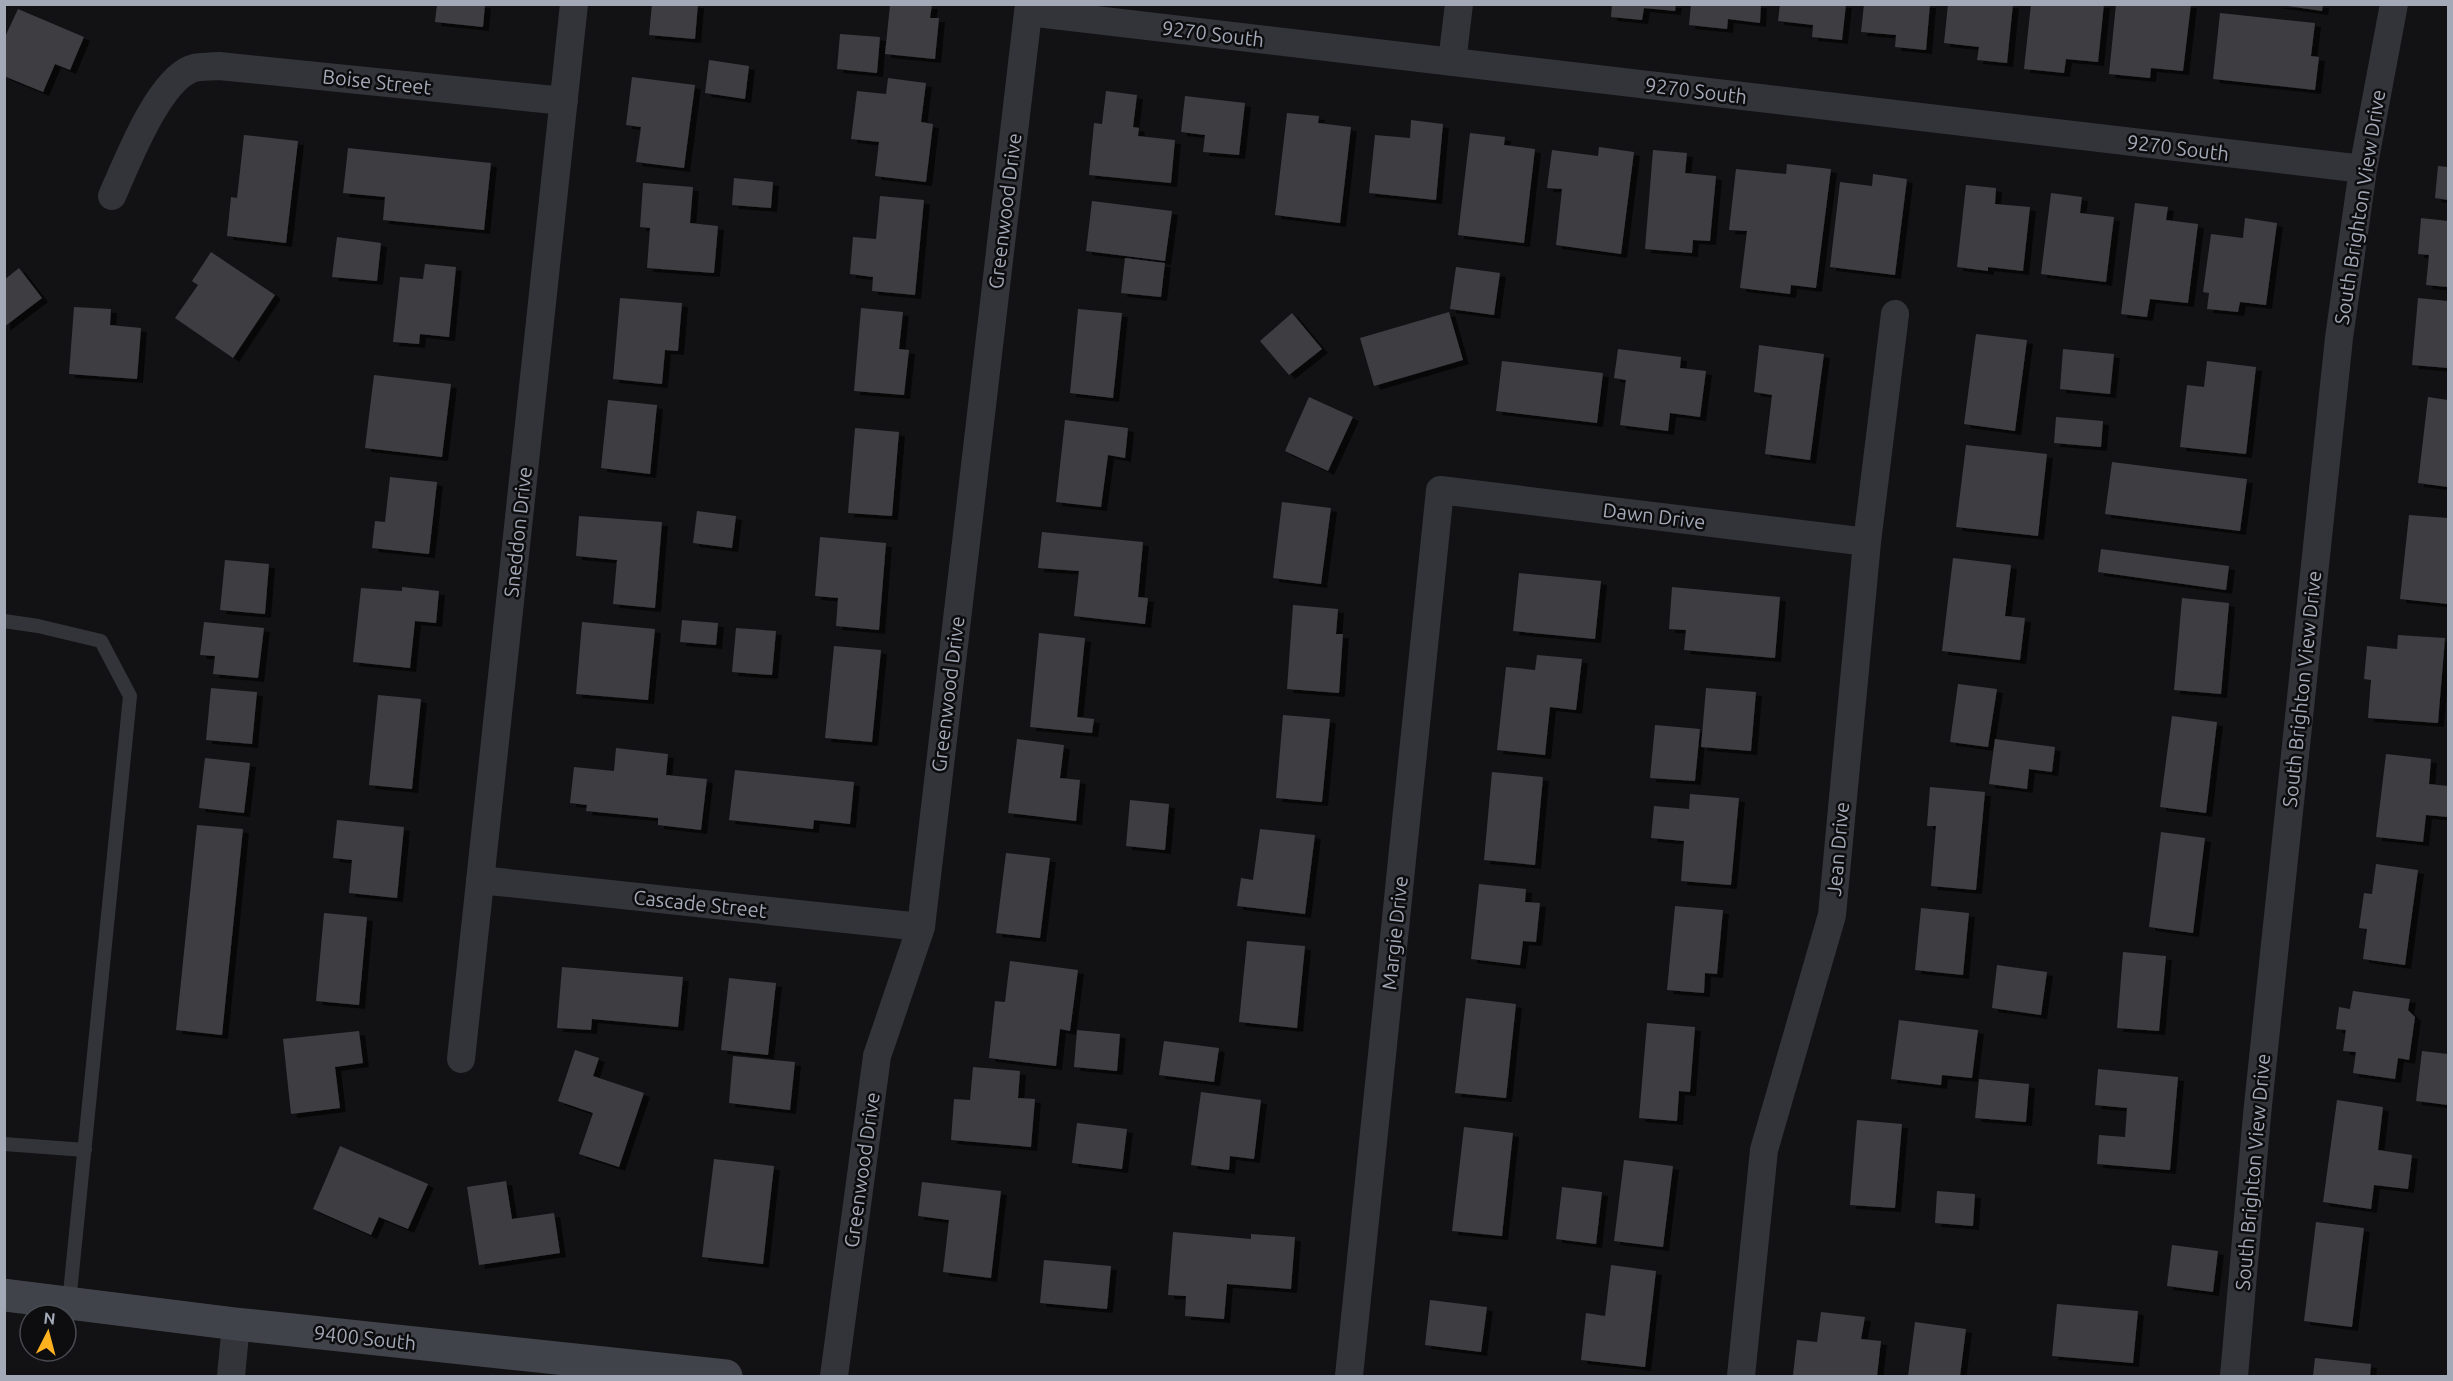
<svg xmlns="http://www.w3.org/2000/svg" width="2453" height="1381" viewBox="0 0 2453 1381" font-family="Ubuntu,sans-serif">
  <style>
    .building { fill: #3c3d42; filter: url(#shadow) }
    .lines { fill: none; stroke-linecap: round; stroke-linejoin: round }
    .lane { stroke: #33343a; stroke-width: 14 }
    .street { stroke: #33343a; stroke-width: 28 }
    .secondary { stroke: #41434a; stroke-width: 33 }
    .labels { text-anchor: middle; stroke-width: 5; stroke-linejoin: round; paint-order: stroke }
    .street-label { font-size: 20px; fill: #a3a9b6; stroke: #0d0d0f }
  </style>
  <defs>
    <filter id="shadow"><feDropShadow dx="6" dy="4" stdDeviation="0" flood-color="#0009"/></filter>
  </defs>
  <rect width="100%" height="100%" fill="#121214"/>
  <path class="building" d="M 437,4 L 485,4 L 483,27 L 435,22 Z
    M 652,4 L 698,4 L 695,39 L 649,35 Z
    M 1612,4 L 1676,4 L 1675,11 L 1644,8 L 1642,20 L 1611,17 Z
    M 1691,4 L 1761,4 L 1760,23 L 1728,19 L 1727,29 L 1689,25 Z
    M 1780,4 L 1846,4 L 1842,40 L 1812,37 L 1813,25 L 1778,21 Z
    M 1864,4 L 1930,4 L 1926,50 L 1895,47 L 1896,35 L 1861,32 Z
    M 1948,4 L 2013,4 L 2007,63 L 1977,60 L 1979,47 L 1944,43 Z
    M 2031,4 L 2104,4 L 2098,62 L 2066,59 L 2064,73 L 2024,69 Z
    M 2116,4 L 2191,4 L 2183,71 L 2151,68 L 2150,78 L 2109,74 Z
    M 2274,4 L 2323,4 L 2322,11 Z
    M 890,5 L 932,5 L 930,18 L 939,18 L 935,59 L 885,54 Z
    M 18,9 L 84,37 L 70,70 L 55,64 L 43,92 L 4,76 L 4,39 Z
    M 2220,13 L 2315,23 L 2311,56 L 2319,57 L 2315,90 L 2213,79 Z
    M 840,34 L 880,37 L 877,73 L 837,69 Z
    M 709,60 L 749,66 L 745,99 L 705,93 Z
    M 632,77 L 695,85 L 684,168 L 636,162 L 641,127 L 626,125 Z
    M 888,78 L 926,83 L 921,122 L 933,124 L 926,182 L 875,176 L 879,142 L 851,139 L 857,91 L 886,94 Z
    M 1106,91 L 1137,95 L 1133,127 L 1139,128 L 1138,136 L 1175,140 L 1171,183 L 1089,175 L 1094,123 L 1102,124 Z
    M 1185,96 L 1245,103 L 1239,155 L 1203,152 L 1205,135 L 1181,132 Z
    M 1287,113 L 1319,116 L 1318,123 L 1351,127 L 1340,223 L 1275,215 Z
    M 1411,120 L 1443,124 L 1436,200 L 1369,193 L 1375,135 L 1410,138 Z
    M 1470,133 L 1505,137 L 1504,145 L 1535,149 L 1524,243 L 1458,235 Z
    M 244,135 L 298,141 L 286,243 L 227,236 L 231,197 L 237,198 Z
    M 1599,147 L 1634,152 L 1621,254 L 1556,245 L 1562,189 L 1547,188 L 1552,150 L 1598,156 Z
    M 348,148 L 491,163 L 484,230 L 383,220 L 385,197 L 343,193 Z
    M 1653,150 L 1687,153 L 1685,173 L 1716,176 L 1710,241 L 1693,240 L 1692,253 L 1645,249 Z
    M 1787,164 L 1831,169 L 1816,288 L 1791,285 L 1790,294 L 1740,288 L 1747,231 L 1729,230 L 1736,169 L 1786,174 Z
    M 2438,166 L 2448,167 L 2448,200 L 2435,198 Z
    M 1873,174 L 1907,179 L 1895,275 L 1830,267 L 1840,182 L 1872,186 Z
    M 734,178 L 773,182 L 771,208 L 732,205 Z
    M 643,183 L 693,187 L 690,223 L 718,226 L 714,273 L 647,268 L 650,228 L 640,227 Z
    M 1966,185 L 1996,188 L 1995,204 L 2030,207 L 2023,271 L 1988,267 L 1988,271 L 1957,267 Z
    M 2051,193 L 2082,197 L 2080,213 L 2114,217 L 2106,282 L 2041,274 Z
    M 880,196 L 924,200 L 915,295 L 872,291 L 873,277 L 850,274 L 853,237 L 876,239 Z
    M 1092,201 L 1172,211 L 1165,261 L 1086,251 Z
    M 2135,203 L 2168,207 L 2166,220 L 2198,224 L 2188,303 L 2150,299 L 2147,317 L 2121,314 Z
    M 2245,218 L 2277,223 L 2266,305 L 2240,302 L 2238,312 L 2207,309 L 2209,293 L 2203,292 L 2211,234 L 2243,238 Z
    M 2421,218 L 2448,221 L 2448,287 L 2426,285 L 2429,255 L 2418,254 Z
    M 337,237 L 381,243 L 377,281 L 332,277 Z
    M 211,252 L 275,295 L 233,358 L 175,318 L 198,285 L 192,281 Z
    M 1125,258 L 1165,263 L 1161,297 L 1121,293 Z
    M 425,264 L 456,267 L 449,337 L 420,334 L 419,344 L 393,342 L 400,277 L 423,279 Z
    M 1456,267 L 1500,273 L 1494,315 L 1450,309 Z
    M 19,268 L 42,298 L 4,327 L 4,280 Z
    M 620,298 L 682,303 L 678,351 L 665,350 L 662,384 L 613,379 Z
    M 2418,298 L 2448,301 L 2448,368 L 2412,365 Z
    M 74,307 L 111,309 L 110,325 L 141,328 L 137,379 L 69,374 Z
    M 861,308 L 903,312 L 899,349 L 909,350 L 904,395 L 854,391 Z
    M 1078,309 L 1122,313 L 1113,398 L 1070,393 Z
    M 1449,312 L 1463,360 L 1374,386 L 1360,338 Z
    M 1292,313 L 1322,349 L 1289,375 L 1260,341 Z
    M 1976,334 L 2027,340 L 2015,431 L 1964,424 Z
    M 1759,345 L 1824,354 L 1810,460 L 1765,454 L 1772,395 L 1754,392 Z
    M 1618,349 L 1681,357 L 1680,368 L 1706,371 L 1700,417 L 1670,413 L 1668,431 L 1620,425 L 1626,380 L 1614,378 Z
    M 2063,349 L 2114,354 L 2110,394 L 2060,389 Z
    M 1502,361 L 1603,373 L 1597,423 L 1496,411 Z
    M 2207,361 L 2256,367 L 2246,454 L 2180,447 L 2187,385 L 2204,387 Z
    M 374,375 L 451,384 L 442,457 L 365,448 Z
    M 1309,397 L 1353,417 L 1328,471 L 1285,451 Z
    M 2428,397 L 2448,400 L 2448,487 L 2418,483 Z
    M 608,400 L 657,405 L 650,474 L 601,468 Z
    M 2056,417 L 2103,421 L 2101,447 L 2054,443 Z
    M 1065,420 L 1128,428 L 1125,458 L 1108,455 L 1101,507 L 1056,502 Z
    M 855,428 L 899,432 L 892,516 L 848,513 Z
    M 1966,445 L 2047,454 L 2038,536 L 1956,527 Z
    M 2112,462 L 2247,479 L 2240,531 L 2105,514 Z
    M 390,477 L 437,482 L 429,554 L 372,548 L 375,521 L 385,522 Z
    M 1282,502 L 1331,508 L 1321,584 L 1273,578 Z
    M 697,511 L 736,516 L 732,548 L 693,543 Z
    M 2409,515 L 2448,518 L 2448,604 L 2400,599 Z
    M 579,516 L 662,522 L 655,608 L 613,604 L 617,560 L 576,556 Z
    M 1042,532 L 1143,542 L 1138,597 L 1148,598 L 1145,624 L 1074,616 L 1079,571 L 1038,568 Z
    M 820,537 L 886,543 L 879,630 L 836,626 L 838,598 L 815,596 Z
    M 2101,549 L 2229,566 L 2226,590 L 2098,572 Z
    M 1953,558 L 2011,565 L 2005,616 L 2025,618 L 2020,660 L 1942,651 Z
    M 225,560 L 269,564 L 265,614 L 220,610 Z
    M 1519,573 L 1601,581 L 1595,639 L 1513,631 Z
    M 402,587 L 439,591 L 436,623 L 415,621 L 410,668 L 353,662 L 361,588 L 402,591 Z
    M 1672,587 L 1780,597 L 1775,658 L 1684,650 L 1686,630 L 1669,629 Z
    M 2182,598 L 2229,603 L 2221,694 L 2174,690 Z
    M 1293,605 L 1338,609 L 1336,634 L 1343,634 L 1339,693 L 1287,689 Z
    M 682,620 L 718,623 L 716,645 L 680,642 Z
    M 204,622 L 264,628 L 258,678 L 213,674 L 215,656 L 200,655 Z
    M 582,622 L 655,629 L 648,700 L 576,694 Z
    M 736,628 L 776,631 L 772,675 L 732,672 Z
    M 1039,633 L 1085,638 L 1077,717 L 1094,719 L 1092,733 L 1030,727 Z
    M 2398,635 L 2445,638 L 2438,723 L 2368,718 L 2371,680 L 2364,679 L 2367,646 L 2397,649 Z
    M 834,646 L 881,650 L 872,742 L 825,738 Z
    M 1537,655 L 1582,659 L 1576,710 L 1550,707 L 1545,755 L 1497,750 L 1506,667 L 1535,670 Z
    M 1958,684 L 1997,689 L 1988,747 L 1950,742 Z
    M 211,688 L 257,692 L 252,744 L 206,740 Z
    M 1706,688 L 1756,692 L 1751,751 L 1701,747 Z
    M 378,695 L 421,699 L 412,789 L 369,785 Z
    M 1283,715 L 1330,719 L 1322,802 L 1276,798 Z
    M 2172,716 L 2217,722 L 2206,813 L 2160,807 Z
    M 1655,725 L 1700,729 L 1695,781 L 1650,778 Z
    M 1017,739 L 1064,745 L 1060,778 L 1080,780 L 1076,821 L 1008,813 Z
    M 1995,739 L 2055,747 L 2052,772 L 2029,769 L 2027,789 L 1989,784 Z
    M 616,748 L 668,754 L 666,775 L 707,779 L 701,830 L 658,825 L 658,818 L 586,811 L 587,805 L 570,803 L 574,767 L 614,771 Z
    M 2386,754 L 2431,759 L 2429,784 L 2448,786 L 2448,817 L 2426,815 L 2423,842 L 2376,837 Z
    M 205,758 L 250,763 L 244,813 L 199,808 Z
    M 735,770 L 854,782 L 850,824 L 814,820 L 813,829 L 729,820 Z
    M 1492,772 L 1543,777 L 1535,865 L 1484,860 Z
    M 1930,787 L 1985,792 L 1976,890 L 1931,886 L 1936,826 L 1927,826 Z
    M 1690,794 L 1739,798 L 1731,885 L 1681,881 L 1684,841 L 1651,838 L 1654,806 L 1689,809 Z
    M 1130,800 L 1169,804 L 1165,850 L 1126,846 Z
    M 337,820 L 404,827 L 397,898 L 349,893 L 352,860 L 333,858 Z
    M 197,825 L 243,829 L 222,1035 L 176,1030 Z
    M 1260,829 L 1315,835 L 1305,914 L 1237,906 L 1241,878 L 1253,880 Z
    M 2161,832 L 2205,838 L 2193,933 L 2149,927 Z
    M 1006,853 L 1050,858 L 1040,938 L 996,933 Z
    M 2376,864 L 2418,870 L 2405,965 L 2363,959 L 2367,929 L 2359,928 L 2364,893 L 2372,894 Z
    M 1479,884 L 1526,889 L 1525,902 L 1540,903 L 1536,942 L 1523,941 L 1520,965 L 1471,959 Z
    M 1675,906 L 1723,910 L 1717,974 L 1705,973 L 1704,993 L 1667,990 Z
    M 1921,908 L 1969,913 L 1963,975 L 1915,970 Z
    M 324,913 L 367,917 L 359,1005 L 316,1001 Z
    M 1247,941 L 1305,946 L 1297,1028 L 1239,1022 Z
    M 2123,952 L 2166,956 L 2159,1031 L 2117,1028 Z
    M 1010,961 L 1078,970 L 1070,1031 L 1060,1029 L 1056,1066 L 989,1058 L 995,1001 L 1005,1002 Z
    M 1997,965 L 2047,972 L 2041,1015 L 1992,1008 Z
    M 562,967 L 683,977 L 678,1027 L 592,1019 L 591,1030 L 557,1028 Z
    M 729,978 L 776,983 L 768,1055 L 721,1050 Z
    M 2353,991 L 2410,999 L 2408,1010 L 2415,1017 L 2409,1060 L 2398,1058 L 2395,1079 L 2353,1073 L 2356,1052 L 2343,1051 L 2346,1030 L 2336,1029 L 2339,1007 L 2350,1009 Z
    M 1466,998 L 1516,1004 L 1506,1098 L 1455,1093 Z
    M 1899,1020 L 1978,1030 L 1972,1078 L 1942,1075 L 1941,1085 L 1891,1079 Z
    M 1647,1023 L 1695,1027 L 1690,1092 L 1679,1091 L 1677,1121 L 1639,1118 Z
    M 1077,1030 L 1120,1034 L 1117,1071 L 1074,1067 Z
    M 359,1031 L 363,1063 L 335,1067 L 340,1108 L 291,1114 L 283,1039 Z
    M 1164,1041 L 1219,1048 L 1214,1082 L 1159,1075 Z
    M 575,1050 L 599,1058 L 593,1076 L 644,1093 L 619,1167 L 579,1154 L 593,1113 L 558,1101 Z
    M 2422,1051 L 2448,1054 L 2448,1105 L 2416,1101 Z
    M 733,1056 L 795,1062 L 790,1110 L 729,1103 Z
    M 973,1067 L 1020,1071 L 1018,1098 L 1035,1099 L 1031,1147 L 951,1140 L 954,1099 L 970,1100 Z
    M 2098,1069 L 2178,1077 L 2170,1170 L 2097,1164 L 2099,1135 L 2125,1137 L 2127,1108 L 2095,1105 Z
    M 1979,1079 L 2029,1084 L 2026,1122 L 1975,1118 Z
    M 1201,1092 L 1261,1100 L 1254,1159 L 1230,1156 L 1229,1170 L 1191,1165 Z
    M 2337,1100 L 2383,1107 L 2378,1150 L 2412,1155 L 2408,1189 L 2374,1185 L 2371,1209 L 2323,1202 Z
    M 1857,1120 L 1902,1124 L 1895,1208 L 1850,1205 Z
    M 1077,1123 L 1127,1129 L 1122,1169 L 1072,1163 Z
    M 1464,1127 L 1513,1133 L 1502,1236 L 1452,1231 Z
    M 340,1146 L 428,1184 L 408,1229 L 379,1217 L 371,1235 L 313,1209 Z
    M 714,1159 L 774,1166 L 763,1264 L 702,1257 Z
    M 1624,1160 L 1673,1166 L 1663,1247 L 1614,1241 Z
    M 506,1181 L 512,1219 L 554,1213 L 560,1253 L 479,1265 L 467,1187 Z
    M 922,1182 L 1001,1191 L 991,1278 L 943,1272 L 949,1220 L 918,1216 Z
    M 1562,1187 L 1602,1192 L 1596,1244 L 1556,1239 Z
    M 1937,1191 L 1975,1194 L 1973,1226 L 1935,1223 Z
    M 2316,1222 L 2364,1228 L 2352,1327 L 2304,1321 Z
    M 1173,1232 L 1251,1239 L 1251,1234 L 1295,1237 L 1291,1289 L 1227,1284 L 1224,1319 L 1185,1316 L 1186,1296 L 1168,1295 Z
    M 2172,1245 L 2218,1251 L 2213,1292 L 2167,1286 Z
    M 1044,1260 L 1111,1266 L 1107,1309 L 1040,1303 Z
    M 1611,1265 L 1656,1271 L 1645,1367 L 1581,1360 L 1586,1313 L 1605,1316 Z
    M 1430,1300 L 1487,1307 L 1481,1352 L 1425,1345 Z
    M 2057,1304 L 2138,1311 L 2133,1363 L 2052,1356 Z
    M 1821,1312 L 1865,1317 L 1861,1339 L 1881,1341 L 1877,1376 L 1793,1375 L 1797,1340 L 1817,1342 Z
    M 1915,1322 L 1966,1329 L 1960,1376 L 1908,1376 Z
    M 2315,1358 L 2371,1364 L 2370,1376 L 2313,1376 Z"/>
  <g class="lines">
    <path class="lane" d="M 4,621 L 38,626 L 101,641 L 130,696 L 69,1303
      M 4,1144 L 85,1150"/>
    <path class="street" d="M 1028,12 L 2363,169
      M 1452,62 L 1459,4
      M 112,196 C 127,163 157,83 191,69 C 199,66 210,67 219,66 L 564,101
      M 480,880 L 921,927
      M 461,1059 L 574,4
      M 231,1376 L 236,1324
      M 834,1376 L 877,1056 L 921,927 L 1029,4
      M 1349,1376 L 1440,490 L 1867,542
      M 1741,1376 L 1764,1150 L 1832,915 L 1867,542 L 1895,314
      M 2234,1376 L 2257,1115 L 2339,338 L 2363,169 L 2394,4"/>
    <path class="secondary" d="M 4,1295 L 236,1324 L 726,1376"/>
  </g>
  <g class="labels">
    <g class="street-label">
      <text transform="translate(1213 34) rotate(7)" y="7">9270 South</text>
      <text transform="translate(377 82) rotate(6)" y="7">Boise Street</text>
      <text transform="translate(1696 91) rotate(7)" y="7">9270 South</text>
      <text transform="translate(2178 148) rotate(7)" y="7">9270 South</text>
      <text transform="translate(2360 207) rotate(-81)" y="7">South Brighton View Drive</text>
      <text transform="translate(1005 211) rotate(-83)" y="7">Greenwood Drive</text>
      <text transform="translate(1654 516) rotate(7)" y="7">Dawn Drive</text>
      <text transform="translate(518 532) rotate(-84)" y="7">Sneddon Drive</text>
      <text transform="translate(2302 689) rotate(-84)" y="7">South Brighton View Drive</text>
      <text transform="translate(948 694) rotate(-83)" y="7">Greenwood Drive</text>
      <text transform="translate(1838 849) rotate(-85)" y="7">Jean Drive</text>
      <text transform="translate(700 904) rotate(6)" y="7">Cascade Street</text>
      <text transform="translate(1395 933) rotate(-84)" y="7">Margie Drive</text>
      <text transform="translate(862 1170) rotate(-82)" y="7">Greenwood Drive</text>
      <text transform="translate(2253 1172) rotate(-85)" y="7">South Brighton View Drive</text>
      <text transform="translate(365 1338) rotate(6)" y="7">9400 South</text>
    </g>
  </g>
  <rect width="2453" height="1381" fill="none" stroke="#a3a9b6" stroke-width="12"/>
  <g transform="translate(48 1333) rotate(6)"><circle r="28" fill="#0d0d0f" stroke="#494b52" stroke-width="1.5"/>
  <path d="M0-4.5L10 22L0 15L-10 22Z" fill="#ffb220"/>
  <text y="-9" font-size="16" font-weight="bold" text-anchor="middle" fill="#a3a9b6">N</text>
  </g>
</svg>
